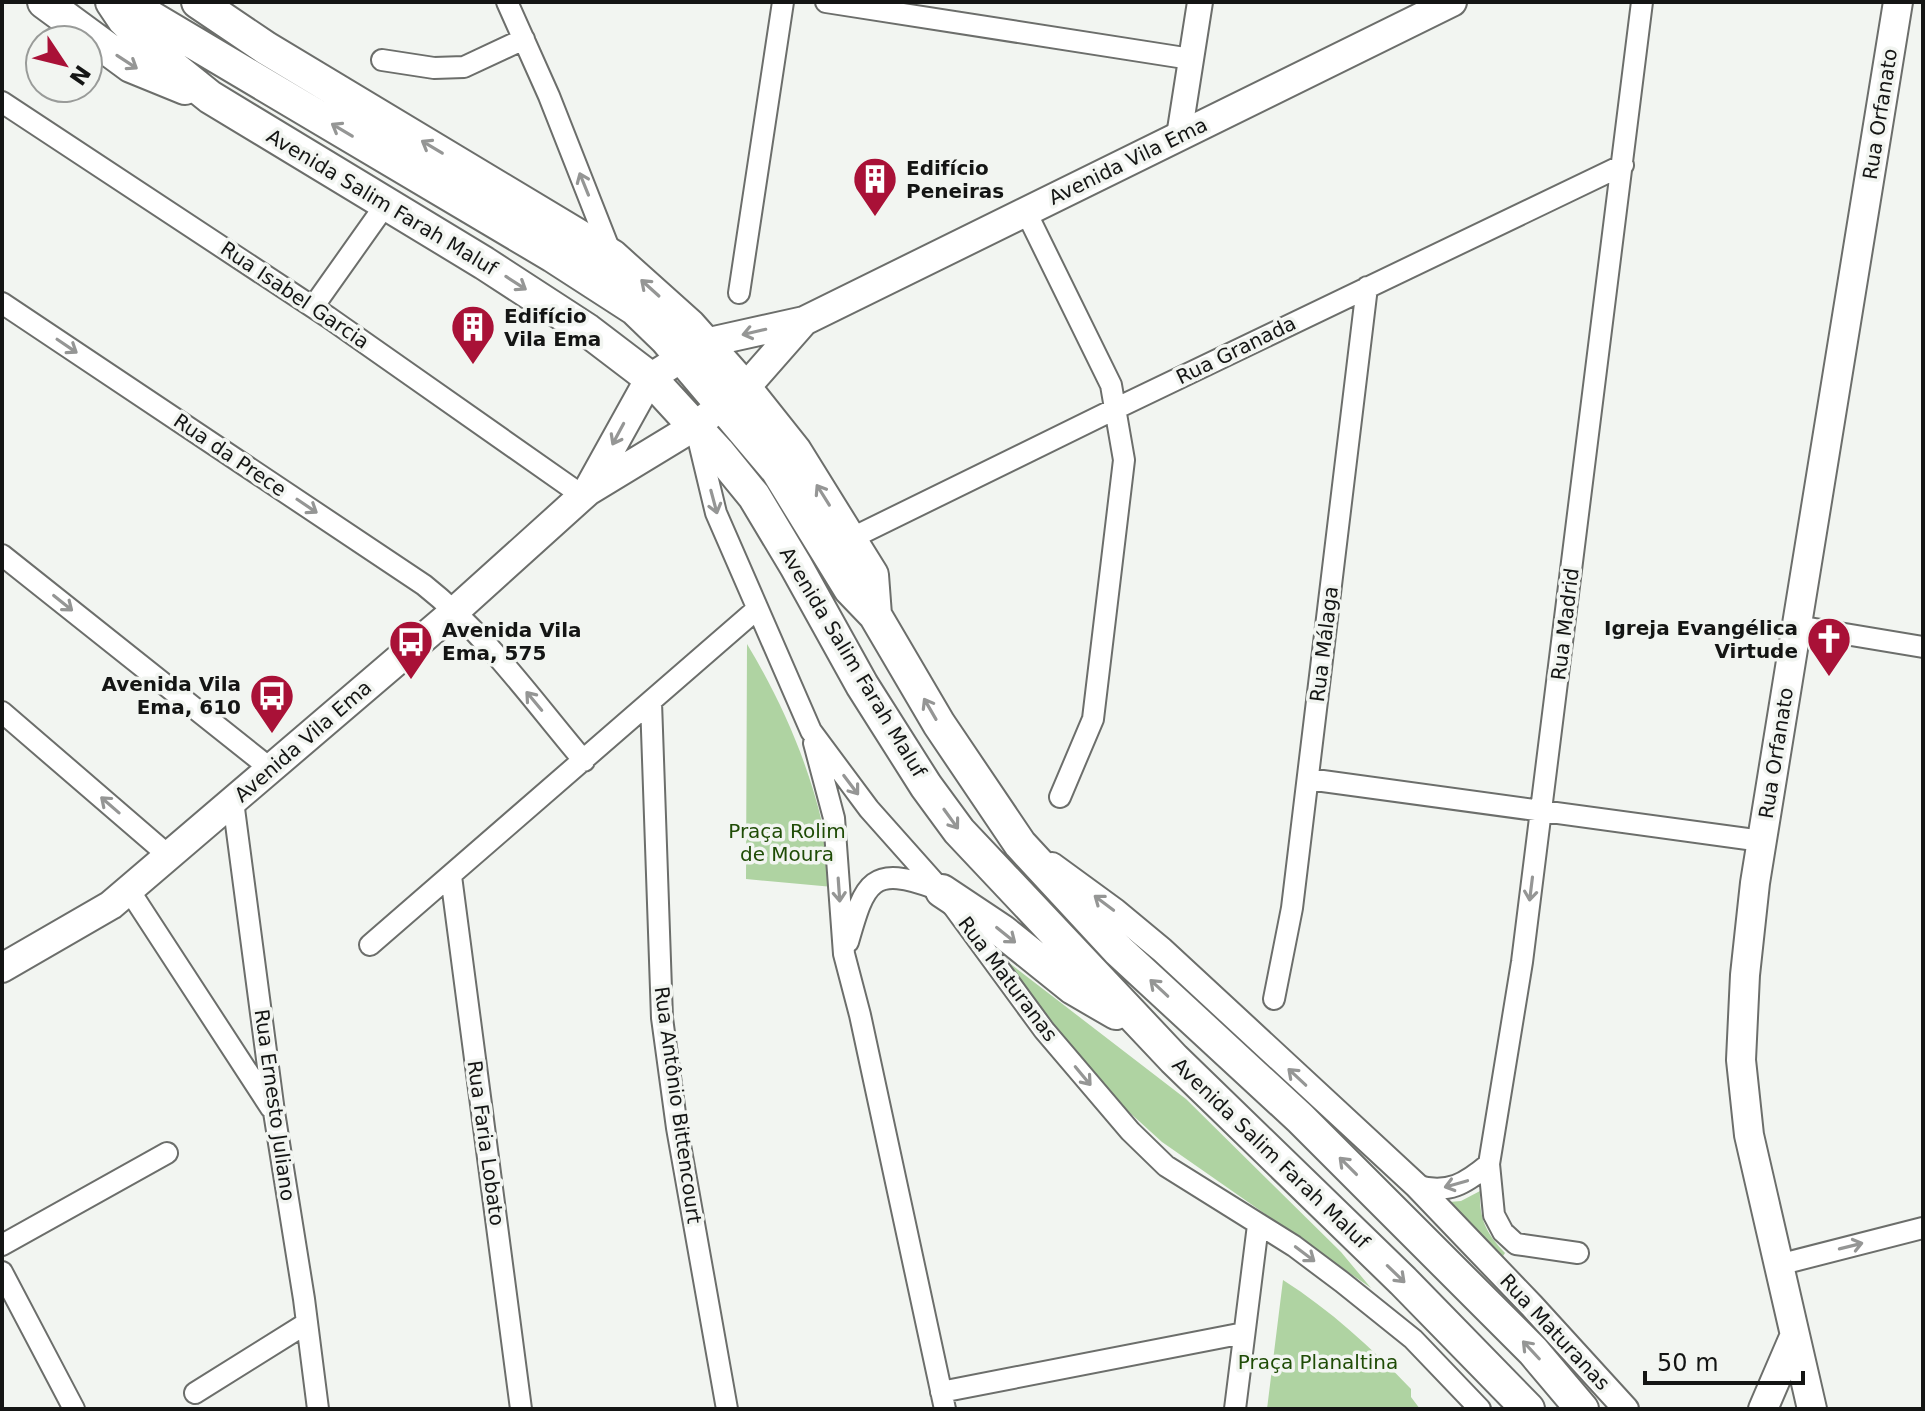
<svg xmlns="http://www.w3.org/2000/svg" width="1925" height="1411" viewBox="0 0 1925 1411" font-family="'DejaVu Sans',sans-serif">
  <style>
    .green { fill: #afd3a2 }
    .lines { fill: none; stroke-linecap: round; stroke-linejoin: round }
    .minor-casing { stroke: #6c6e6b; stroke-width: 24 }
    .tertiary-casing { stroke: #6c6e6b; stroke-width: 28 }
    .secondary-casing { stroke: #6c6e6b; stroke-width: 32 }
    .trunk-casing { stroke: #6c6e6b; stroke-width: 36 }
    .minor { stroke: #fff; stroke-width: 20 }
    .tertiary { stroke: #fff; stroke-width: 24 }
    .secondary { stroke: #fff; stroke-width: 28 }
    .trunk { stroke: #fff; stroke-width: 32 }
    .oneway { stroke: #959695 }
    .labels { text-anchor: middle; stroke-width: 7; stroke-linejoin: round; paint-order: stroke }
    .street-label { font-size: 20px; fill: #141514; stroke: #f2f5f1 }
    .poi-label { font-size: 20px; font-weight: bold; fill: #141514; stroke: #f2f5f1; text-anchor: start }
    .park-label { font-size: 20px; fill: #1f4c06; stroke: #f2f5f1 }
  </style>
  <rect width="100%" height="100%" fill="#f2f5f1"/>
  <path class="green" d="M 747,644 C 792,719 824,800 833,887 L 746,879 Z
    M 1004,959 L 1186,1099 L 1341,1252 L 1371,1288 L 1162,1142 L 1128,1111 L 1055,1028 Z
    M 1480,1191 C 1479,1219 1486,1233 1505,1253 L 1503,1256 L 1449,1202 L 1461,1201 Z
    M 1283,1280 C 1330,1310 1372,1348 1411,1389 L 1411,1397 L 1420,1409 L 1267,1409 Z"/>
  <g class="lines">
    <g class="minor-casing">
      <path id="minor" d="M 507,2 L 549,96 L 612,256
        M 826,2 L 1191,59
        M 382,60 L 434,68 L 464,67 L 524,39
        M 2,102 L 328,317 L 583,496
        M 1026,212 L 1111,385 L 1124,460 L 1093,719 L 1060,797
        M 739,293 L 783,2
        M 2,303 L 424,585 C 486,634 533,701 584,761
        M 313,307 L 386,204
        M 697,434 L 716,513 L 811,731 L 869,809 L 942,891 L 1044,1030 L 1130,1131 L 1166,1166 L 1294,1246 L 1342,1282 L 1413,1339 L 1480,1409
        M 850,539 L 1117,408 L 1623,165
        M 2,555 L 271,769
        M 1797,626 L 1923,647
        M 651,702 L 662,1018 L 677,1128 L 727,1409
        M 2,712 L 169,856
        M 814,743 L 834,818 L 844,954 L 860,1015 L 945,1409
        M 1308,779 L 1762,841
        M 233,801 L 274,1112 L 304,1299 L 318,1409
        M 451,876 L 521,1409
        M 129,890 L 271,1108
        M 848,942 C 865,882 871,864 937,889
        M 370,945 L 757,609
        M 1274,999 L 1292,908 L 1367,287
        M 1417,1186 C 1449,1194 1465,1184 1489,1164
        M 2,1245 L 167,1153
        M 1578,1253 L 1516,1244 L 1503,1232 L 1494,1215 L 1489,1164 L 1522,962 L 1642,2
        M 1778,1265 L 1923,1228
        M 2,1272 L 74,1409
        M 941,1392 L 1244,1333
        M 195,1393 L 307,1323
        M 1235,1409 L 1258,1225"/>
    </g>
    <g class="tertiary-casing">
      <path id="tertiary" d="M 1179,136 L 1200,2
        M 1052,865 L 1115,911 L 1162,950 L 1417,1186 L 1532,1306 L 1626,1409"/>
    </g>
    <g class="secondary-casing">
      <path id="secondary" d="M 589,488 L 650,378 L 705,343 L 804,321 L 1452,2
        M 2,968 L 111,905 L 455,611 L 588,491 L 695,426 L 745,388 L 804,321
        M 1763,1409 L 1794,1337
        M 1812,1409 L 1749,1135 L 1741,1060 L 1745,975 L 1755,883 L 1898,2"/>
    </g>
    <g class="trunk-casing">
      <path id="trunk" d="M 44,2 L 131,66 L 185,88
        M 112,2 L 124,20 L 164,60 L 210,97 L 484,263 L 587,330 L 650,378 L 718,452 L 754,496 L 796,566 L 862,685 L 926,786 L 959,831 L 1174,1059 L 1403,1281 L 1528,1409
        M 125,2 L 553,256 L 635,309 L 666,339 L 777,470 L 850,589 L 875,615
        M 198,2 L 266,48 L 612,256 L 690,326 L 745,388 L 795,451 L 872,575 L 875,615 L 939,724 L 1020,844 L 1118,950 L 1300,1118 L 1533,1351 L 1582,1409
        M 942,891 L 1002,931 L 1073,988 L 1116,1013"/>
    </g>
    <use href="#minor" class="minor"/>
    <use href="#tertiary" class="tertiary"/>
    <use href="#secondary" class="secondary"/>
    <use href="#trunk" class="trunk"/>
  </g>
  <defs><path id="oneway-shaft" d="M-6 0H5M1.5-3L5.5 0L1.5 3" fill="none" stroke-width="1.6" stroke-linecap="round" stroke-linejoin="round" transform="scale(2)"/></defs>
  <g class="oneway">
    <use href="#oneway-shaft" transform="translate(127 62) rotate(33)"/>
    <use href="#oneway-shaft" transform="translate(342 130) rotate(-149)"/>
    <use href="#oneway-shaft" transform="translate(432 147) rotate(-149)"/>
    <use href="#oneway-shaft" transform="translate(584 184) rotate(-112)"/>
    <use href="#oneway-shaft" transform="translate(516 283) rotate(33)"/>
    <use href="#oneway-shaft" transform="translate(650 288) rotate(-138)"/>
    <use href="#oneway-shaft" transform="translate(754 332) rotate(167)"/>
    <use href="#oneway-shaft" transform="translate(67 346) rotate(34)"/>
    <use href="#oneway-shaft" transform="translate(618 434) rotate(118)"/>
    <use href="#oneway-shaft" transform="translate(823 495) rotate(-122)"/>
    <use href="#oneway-shaft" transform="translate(714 502) rotate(75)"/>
    <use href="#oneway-shaft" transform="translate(307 506) rotate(34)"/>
    <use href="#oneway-shaft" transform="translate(63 603) rotate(39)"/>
    <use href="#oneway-shaft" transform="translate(534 701) rotate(-130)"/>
    <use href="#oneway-shaft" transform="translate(930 709) rotate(-120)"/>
    <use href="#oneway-shaft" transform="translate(851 785) rotate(53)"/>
    <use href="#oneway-shaft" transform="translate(110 805) rotate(-139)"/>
    <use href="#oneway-shaft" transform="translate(951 819) rotate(54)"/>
    <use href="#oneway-shaft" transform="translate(1531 889) rotate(97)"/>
    <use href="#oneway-shaft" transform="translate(839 890) rotate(86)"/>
    <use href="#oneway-shaft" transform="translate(1104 903) rotate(-143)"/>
    <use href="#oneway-shaft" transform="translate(1006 935) rotate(39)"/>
    <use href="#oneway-shaft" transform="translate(1159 988) rotate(-137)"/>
    <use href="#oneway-shaft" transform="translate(1083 1076) rotate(50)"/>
    <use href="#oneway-shaft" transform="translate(1297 1077) rotate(-137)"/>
    <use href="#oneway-shaft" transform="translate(1348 1166) rotate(-135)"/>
    <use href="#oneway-shaft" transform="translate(1456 1184) rotate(164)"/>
    <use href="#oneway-shaft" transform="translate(1851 1246) rotate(-14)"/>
    <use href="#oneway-shaft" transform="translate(1305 1254) rotate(37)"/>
    <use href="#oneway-shaft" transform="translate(1396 1274) rotate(44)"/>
    <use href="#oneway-shaft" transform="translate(1531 1350) rotate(-133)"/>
  </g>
  <defs>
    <g id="building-pin" transform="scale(2.3)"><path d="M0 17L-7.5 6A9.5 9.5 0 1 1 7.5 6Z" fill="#a91137" stroke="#f2f5f1"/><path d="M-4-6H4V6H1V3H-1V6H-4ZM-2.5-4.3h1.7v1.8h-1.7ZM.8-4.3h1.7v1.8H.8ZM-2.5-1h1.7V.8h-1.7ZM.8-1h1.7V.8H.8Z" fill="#fff"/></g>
    <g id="church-pin" transform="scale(2.3)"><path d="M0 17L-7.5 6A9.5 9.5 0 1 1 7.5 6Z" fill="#a91137" stroke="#f2f5f1"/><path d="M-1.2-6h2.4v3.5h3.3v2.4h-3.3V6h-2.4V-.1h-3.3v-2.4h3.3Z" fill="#fff"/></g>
    <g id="bus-pin" transform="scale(2.3)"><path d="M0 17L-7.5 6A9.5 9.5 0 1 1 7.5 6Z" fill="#a91137" stroke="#f2f5f1"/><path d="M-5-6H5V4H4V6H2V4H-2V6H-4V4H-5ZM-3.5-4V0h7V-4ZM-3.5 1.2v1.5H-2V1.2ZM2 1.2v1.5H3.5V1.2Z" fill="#fff"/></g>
  </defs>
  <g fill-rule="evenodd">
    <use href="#building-pin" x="875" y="179"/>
    <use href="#building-pin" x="473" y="327"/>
    <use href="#church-pin" x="1829" y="639"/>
    <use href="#bus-pin" x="411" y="642"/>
    <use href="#bus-pin" x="272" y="696"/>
  </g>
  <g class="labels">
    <g class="street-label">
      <text transform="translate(1880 114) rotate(-81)" y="7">Rua Orfanato</text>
      <text transform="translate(1128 161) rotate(-26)" y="7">Avenida Vila Ema</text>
      <text transform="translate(382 202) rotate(31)" y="7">Avenida Salim Farah Maluf</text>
      <text transform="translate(295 295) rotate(34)" y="7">Rua Isabel Garcia</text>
      <text transform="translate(1236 350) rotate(-26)" y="7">Rua Granada</text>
      <text transform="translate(230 455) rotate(34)" y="7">Rua da Prece</text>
      <text transform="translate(1565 624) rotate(-83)" y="7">Rua Madrid</text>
      <text transform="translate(1324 644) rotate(-83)" y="7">Rua Málaga</text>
      <text transform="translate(853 662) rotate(59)" y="7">Avenida Salim Farah Maluf</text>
      <text transform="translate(303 741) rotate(-41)" y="7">Avenida Vila Ema</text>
      <text transform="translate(1776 753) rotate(-81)" y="7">Rua Orfanato</text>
      <text transform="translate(1008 979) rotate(53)" y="7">Rua Maturanas</text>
      <text transform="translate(275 1105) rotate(82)" y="7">Rua Ernesto Juliano</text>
      <text transform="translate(678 1105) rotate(82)" y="7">Rua Antônio Bittencourt</text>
      <text transform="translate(486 1143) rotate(82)" y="7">Rua Faria Lobato</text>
      <text transform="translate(1271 1153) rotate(44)" y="7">Avenida Salim Farah Maluf</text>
      <text transform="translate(1555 1332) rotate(47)" y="7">Rua Maturanas</text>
    </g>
    <g class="poi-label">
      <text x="906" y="175">Edifício<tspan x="906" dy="23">Peneiras</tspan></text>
      <text x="504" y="323">Edifício<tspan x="504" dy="23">Vila Ema</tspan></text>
      <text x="1798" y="635" text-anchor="end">Igreja Evangélica<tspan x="1798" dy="23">Virtude</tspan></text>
      <text x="442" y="637">Avenida Vila<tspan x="442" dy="23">Ema, 575</tspan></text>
      <text x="241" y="691" text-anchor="end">Avenida Vila<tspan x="241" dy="23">Ema, 610</tspan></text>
    </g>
    <g class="park-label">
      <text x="787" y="838">Praça Rolim<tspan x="787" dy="23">de Moura</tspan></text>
      <text x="1318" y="1369">Praça Planaltina</text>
    </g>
  </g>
  <rect width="1925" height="1411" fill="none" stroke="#141514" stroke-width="8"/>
  <g transform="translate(64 64) rotate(125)"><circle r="38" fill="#f2f5f1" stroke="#999b99" stroke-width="2"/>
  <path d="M0-6L14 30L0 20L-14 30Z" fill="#a91137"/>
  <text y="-12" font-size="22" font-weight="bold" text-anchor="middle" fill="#141514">N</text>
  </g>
  <path d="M1645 1371v12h158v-12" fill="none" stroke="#141514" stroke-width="4"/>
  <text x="1657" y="1371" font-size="24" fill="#141514" stroke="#f2f5f1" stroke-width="6" paint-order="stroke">50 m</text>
</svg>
